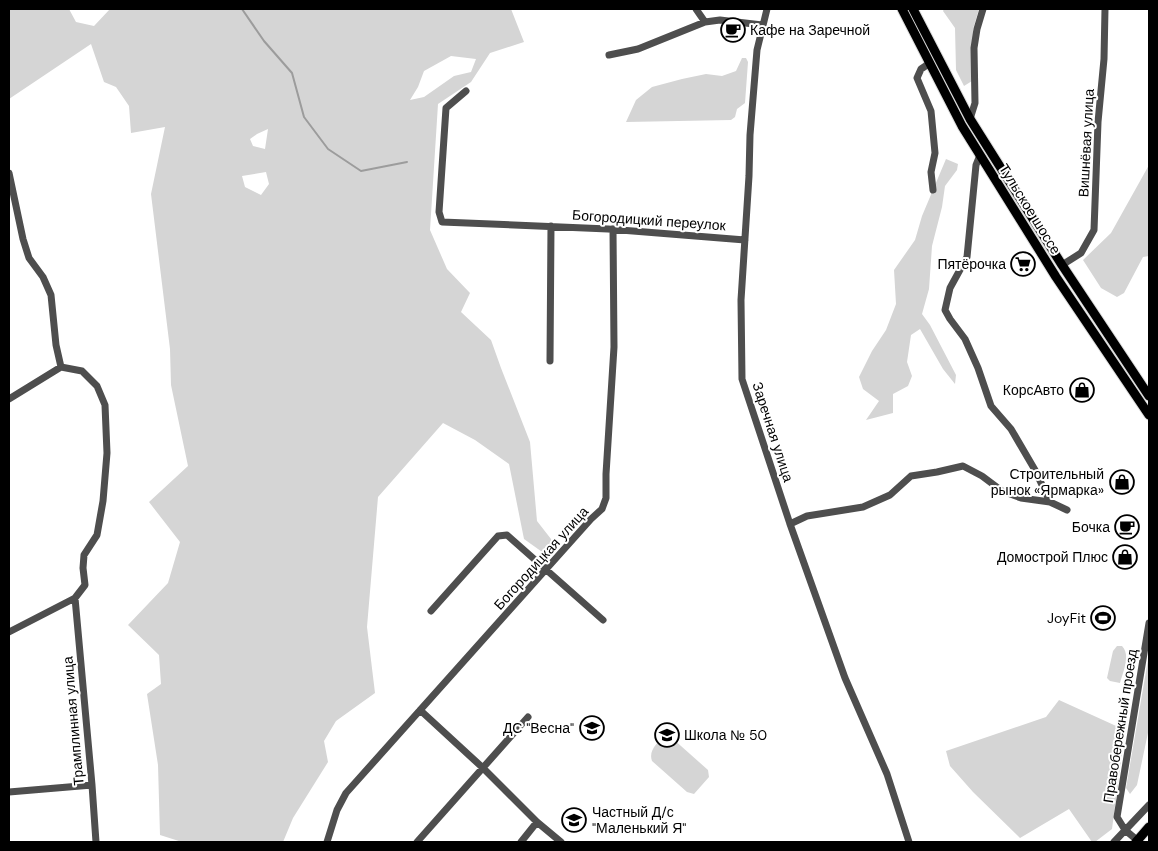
<svg xmlns="http://www.w3.org/2000/svg" width="1158" height="851" viewBox="0 0 1158 851" font-family="'DM Sans',sans-serif">
  <style>
    .green { fill: #d5d5d5; fill-rule: evenodd }
    .lines { fill: none; stroke-linecap: round; stroke-linejoin: round }
    .stream { stroke: #9c9c9c; stroke-width: 2 }
    .major-casing { stroke: #dbdbdb; stroke-width: 11 }
    .minor { stroke: #4e4e4e; stroke-width: 7 }
    .major { stroke: #000; stroke-width: 9 }
    .labels { text-anchor: middle; stroke-width: 4; stroke-linejoin: round; paint-order: stroke }
    .poi-label { font-size: 14px; fill: #000; stroke: #fff; text-anchor: end }
    .street-label { font-size: 14px; fill: #000; stroke: #fff }
  </style>
  <rect width="100%" height="100%" fill="#fff"/>
  <path class="green" d="M 9,9 L 69,9 L 76,22 L 94,26 L 110,9 L 511,9 L 524,42 L 490,53 L 471,82 L 438,104 L 430,230 L 447,269 L 470,293 L 461,312 L 491,340 L 501,368 L 530,442 L 537,521 L 551,539 L 552,548 L 545,554 L 524,539 L 509,464 L 475,440 L 443,423 L 378,497 L 367,627 L 375,693 L 336,721 L 324,741 L 328,762 L 293,818 L 283,842 L 182,842 L 160,835 L 158,765 L 147,694 L 161,684 L 159,655 L 128,625 L 168,583 L 180,542 L 149,502 L 188,466 L 171,385 L 170,349 L 151,194 L 165,127 L 131,133 L 129,106 L 116,87 L 104,82 L 91,44 L 9,99 ZM 451,56 L 476,59 L 471,72 L 454,76 L 424,97 L 410,100 L 418,87 L 424,71 ZM 268,129 L 265,149 L 253,146 L 250,139 L 257,134 ZM 266,172 L 269,184 L 261,195 L 245,187 L 242,176 Z
    M 944,9 L 979,9 L 973,29 L 972,81 L 964,86 L 956,70 L 955,28 L 943,11 Z
    M 742,58 L 746,58 L 748,62 L 745,103 L 737,109 L 735,117 L 731,120 L 626,122 L 636,100 L 652,87 L 682,79 L 706,74 L 722,76 L 736,71 Z
    M 946,159 L 958,164 L 957,170 L 945,186 L 942,207 L 932,246 L 929,289 L 922,314 L 930,325 L 956,375 L 955,384 L 943,369 L 920,329 L 911,335 L 907,362 L 912,376 L 908,386 L 893,394 L 893,413 L 866,420 L 879,401 L 863,389 L 859,377 L 872,351 L 886,330 L 896,304 L 894,270 L 915,240 L 922,216 Z
    M 1149,165 L 1149,256 L 1143,257 L 1124,293 L 1117,297 L 1101,288 L 1083,260 L 1111,233 Z
    M 1117,646 L 1122,646 C 1131,655 1123,672 1120,683 L 1110,681 L 1107,678 L 1113,651 Z
    M 1149,654 L 1149,728 L 1137,785 L 1130,794 L 1126,788 Z
    M 1059,700 L 1125,730 L 1112,829 L 1095,842 L 1092,842 L 1069,809 L 1020,838 L 973,792 L 950,766 L 946,751 L 1043,718 L 1046,717 Z
    M 667,736 L 672,738 L 708,770 L 709,777 L 694,794 L 687,792 L 652,761 C 648,751 658,740 667,736 Z"/>
  <g class="lines">
    <path class="stream" d="M 242,9 L 264,41 L 292,73 L 304,117 L 328,149 L 361,171 L 407,162"/>
    <g class="major-casing">
      <path id="major" d="M 902,9 L 962,126 L 1056,277 L 1149,415
        M 913,9 L 970,119 L 1062,265 L 1149,396
        M 1136,842 L 1149,827"/>
    </g>
    <path class="minor" d="M 696,9 L 705,22
      M 767,9 L 757,50 L 750,135 L 749,176 L 741,300 L 742,379 L 790,524 L 845,678 L 887,774 L 909,842
      M 609,55 L 638,49 L 705,22 L 720,20 L 762,25
      M 930,63 L 921,69 L 917,78 L 931,111 L 935,153 L 931,172 L 933,190
      M 466,91 L 446,108 L 439,212 L 442,222 L 608,229 L 745,240
      M 970,119 L 975,103 L 974,48 L 977,29 L 983,9
      M 980,155 L 976,165 L 967,257 L 950,288 L 945,310 L 950,319 L 965,339 L 978,368 L 991,406 L 1011,429 L 1035,470 L 1050,502
      M 9,173 L 23,239 L 29,258 L 43,277 L 51,295 L 56,345 L 61,367
      M 1062,265 L 1081,253 L 1094,230 L 1098,122 L 1104,59 L 1105,9
      M 550,361 L 551,226
      M 9,399 L 61,367 L 82,371 L 97,386 L 105,405 L 107,453 L 103,501 L 97,535 L 84,555 L 83,568 L 85,585 L 75,598 L 9,632
      M 790,524 L 807,516 L 863,507 L 890,495 L 911,476 L 937,472 L 963,466 L 982,476 L 1002,491 L 1021,498 L 1050,502 L 1067,510
      M 75,598 L 92,785 L 96,842
      M 431,611 L 498,536 L 507,535 L 603,620
      M 420,710 L 483,768 L 537,822 L 561,842
      M 9,792 L 92,785
      M 1137,840 L 1125,830 L 1117,817 L 1149,623
      M 327,842 L 337,810 L 346,793 L 591,519 L 602,509 L 606,498 L 606,474 L 614,347 L 613,229
      M 417,842 L 528,717
      M 521,842 L 537,822
      M 1114,842 L 1149,805"/>
    <use href="#major" class="major"/>
  </g>
  <defs>
    <g id="cafe-ring" transform="scale(1.25)"><circle r="9.5" fill="#fff" stroke="#000" stroke-width="1.5"/><path d="M-5.5-4.5H6V0H3Q3 3.5 0 3.5H-2.5Q-5.5 3.5-5.5 0ZM3-3.2v2h1.7v-2ZM-6 4.5H4V6H-6Z" fill="#000"/></g>
    <g id="supermarket-ring" transform="scale(1.25)"><circle r="9.5" fill="#fff" stroke="#000" stroke-width="1.5"/><path d="M-6-5.5h2.5l.6 2H6L4.5 2H-2.5L-4.4-4H-6ZM-1.5 3.2a1.3 1.3 0 1 0 .1 0ZM3 3.2a1.3 1.3 0 1 0 .1 0Z" fill="#000"/></g>
    <g id="shop-ring" transform="scale(1.25)"><circle r="9.5" fill="#fff" stroke="#000" stroke-width="1.5"/><path d="M-5-2.5h2.3a2.7 3.5 0 0 1 5.4 0H5L5.5 6h-11ZM-1.5-2.5h3a1.5 2.3 0 0 0-3 0Z" fill="#000"/></g>
    <g id="stadium-ring" transform="scale(1.25)"><circle r="9.5" fill="#fff" stroke="#000" stroke-width="1.5"/><path d="M0-5a6.5 5 0 1 0 0 10a6.5 5 0 1 0 0-10ZM-3.5-1.8h7v3.6h-7Z" fill="#000"/></g>
    <g id="school-ring" transform="scale(1.25)"><circle r="9.5" fill="#fff" stroke="#000" stroke-width="1.5"/><path d="M0-5L7-2L0 1L-7-2ZM-4 1L0 2.5L4 1V4Q0 6-4 4Z" fill="#000"/></g>
  </defs>
  <g fill-rule="evenodd">
    <use href="#cafe-ring" x="733" y="30"/>
    <use href="#supermarket-ring" x="1023" y="264"/>
    <use href="#shop-ring" x="1082" y="390"/>
    <use href="#shop-ring" x="1122" y="482"/>
    <use href="#cafe-ring" x="1127" y="527"/>
    <use href="#shop-ring" x="1125" y="557"/>
    <use href="#stadium-ring" x="1103" y="618"/>
    <use href="#school-ring" x="592" y="728"/>
    <use href="#school-ring" x="667" y="735"/>
    <use href="#school-ring" x="574" y="820"/>
  </g>
  <g class="labels">
    <g class="poi-label">
      <text x="750" y="35" text-anchor="start">Кафе на Заречной</text>
      <text x="1006" y="269">Пятёрочка</text>
      <text x="1064" y="395">КорсАвто</text>
      <text x="1104" y="479">Строительный<tspan x="1104" dy="16">рынок «Ярмарка»</tspan></text>
      <text x="1110" y="532">Бочка</text>
      <text x="1108" y="562">Домострой Плюс</text>
      <text x="1086" y="623">JoyFit</text>
      <text x="574" y="733">ДС "Весна"</text>
      <text x="684" y="740" text-anchor="start">Школа № 50</text>
      <text x="592" y="817" text-anchor="start">Частный Д/с<tspan x="592" dy="16">"Маленький Я"</tspan></text>
    </g>
    <g class="street-label">
      <text transform="translate(1086 143) rotate(-87)" y="5">Вишнёвая улица</text>
      <text transform="translate(1030 209) rotate(58)" y="5">Тульское шоссе</text>
      <text transform="translate(649 220) rotate(4)" y="5">Богородицкий переулок</text>
      <text transform="translate(773 432) rotate(72)" y="5">Заречная улица</text>
      <text transform="translate(541 558) rotate(-48)" y="5">Богородицкая улица</text>
      <text transform="translate(73 721) rotate(-95)" y="5">Трамплинная улица</text>
      <text transform="translate(1120 726) rotate(-81)" y="5">Правобережный проезд</text>
    </g>
  </g>
  <rect width="1158" height="851" fill="none" stroke="#000000" stroke-width="20"/>
</svg>
